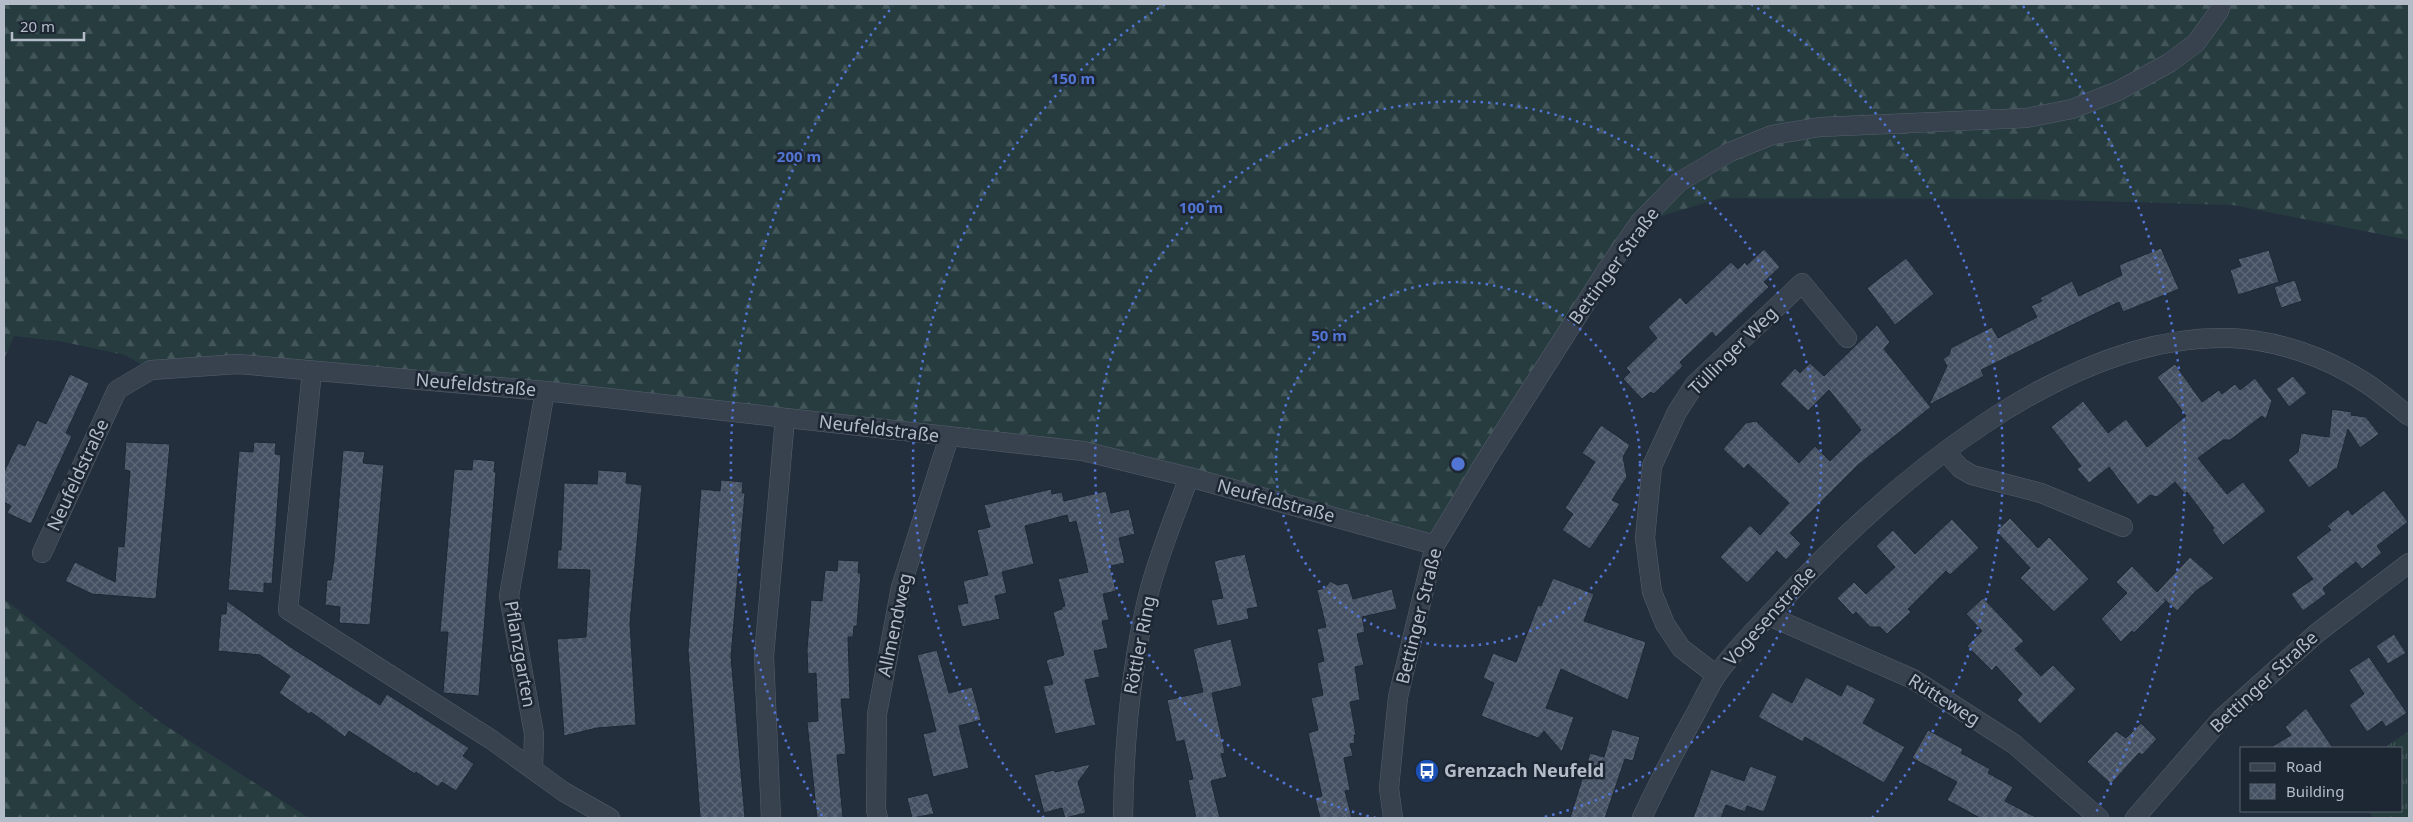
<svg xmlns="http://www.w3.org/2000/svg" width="2413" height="822" viewBox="0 0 2413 822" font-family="'Noto Sans',sans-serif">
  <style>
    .grass { fill: url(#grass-tufts) }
    .forest { fill: url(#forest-firs) }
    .building { fill: url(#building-cross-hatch); stroke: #1f2835 }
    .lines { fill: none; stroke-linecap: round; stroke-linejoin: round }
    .minor-casing { stroke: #565f6c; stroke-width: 20 }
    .minor { stroke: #38414e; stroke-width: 19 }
    .ring { fill: none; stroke: #5274d3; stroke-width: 2.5; stroke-dasharray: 2.5 5 }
    .labels { text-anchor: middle; stroke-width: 5; stroke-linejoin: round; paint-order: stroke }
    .street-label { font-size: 18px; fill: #b4bcc9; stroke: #1d2633 }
    .poi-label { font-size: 18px; font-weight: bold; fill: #b4bcc9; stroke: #1d2633; text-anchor: start }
    .centre { fill: #5274d3; stroke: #1d2633; stroke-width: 2.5 }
    .ring-label { font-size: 15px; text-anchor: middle; font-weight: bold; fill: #5274d3; stroke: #1d2633; stroke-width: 5; stroke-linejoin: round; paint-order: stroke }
  </style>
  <defs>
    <pattern id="grass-tufts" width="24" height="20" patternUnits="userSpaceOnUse" patternTransform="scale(1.25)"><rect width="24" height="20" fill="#263c3f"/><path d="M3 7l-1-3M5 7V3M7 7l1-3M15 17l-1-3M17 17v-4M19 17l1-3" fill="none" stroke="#435659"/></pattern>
    <pattern id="forest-firs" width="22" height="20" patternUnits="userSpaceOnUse" patternTransform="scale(1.25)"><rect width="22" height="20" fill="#263c3f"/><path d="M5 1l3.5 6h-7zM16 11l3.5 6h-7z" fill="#435659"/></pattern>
    <pattern id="building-cross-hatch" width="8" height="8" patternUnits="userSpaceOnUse" patternTransform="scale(1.25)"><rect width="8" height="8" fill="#455162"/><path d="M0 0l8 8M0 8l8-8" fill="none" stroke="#5d6877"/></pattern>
  </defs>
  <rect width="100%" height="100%" fill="#242f3e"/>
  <path class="grass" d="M 2409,731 L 2409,818 L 2372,818 L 2370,811 L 2402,811 L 2402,748 L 2384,748 Z"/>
  <path class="forest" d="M 4,4 L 2409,4 L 2409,240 L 2233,205 L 2023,199 L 1722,198 L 1641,222 L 1435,545 L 1083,451 L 238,364 L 151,370 L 125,355 L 59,341 L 14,336 L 4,359 Z
    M 4,599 L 160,722 L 309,818 L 4,818 Z"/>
  <path class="building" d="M 2161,248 L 2179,289 L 2123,312 L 2119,302 L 1981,370 L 1984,376 L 1929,405 L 1931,407 L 1858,465 L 1790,533 L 1801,544 L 1786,560 L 1777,551 L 1747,583 L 1720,557 L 1750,525 L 1760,535 L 1789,503 L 1748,464 L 1744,469 L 1723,449 L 1746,423 L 1756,421 L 1799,463 L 1815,446 L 1830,461 L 1861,430 L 1829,390 L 1808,411 L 1780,384 L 1795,368 L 1800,373 L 1810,363 L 1824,376 L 1877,325 L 1890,342 L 1884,349 L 1929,405 L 1947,366 L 1943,359 L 1949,355 L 1951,348 L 1992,327 L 1998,338 L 2037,317 L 2031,306 L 2042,301 L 2040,298 L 2072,281 L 2079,296 L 2122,275 L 2119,265 Z
    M 1764,249 L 1780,267 L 1764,282 L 1769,287 L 1716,337 L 1712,332 L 1680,362 L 1683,366 L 1654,394 L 1651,392 L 1642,399 L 1623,379 L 1630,372 L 1626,368 L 1657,338 L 1648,327 L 1680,297 L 1686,304 L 1731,262 L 1738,269 L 1745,262 L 1747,265 Z
    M 2269,250 L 2279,282 L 2238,295 L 2230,270 L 2241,266 L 2238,259 Z
    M 1906,258 L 1934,294 L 1895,325 L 1867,288 Z
    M 2295,280 L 2302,301 L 2281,308 L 2274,287 Z
    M 2175,364 L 2202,402 L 2219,390 L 2222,394 L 2235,384 L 2240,390 L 2255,378 L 2272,401 L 2266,419 L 2262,416 L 2230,440 L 2223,440 L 2198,458 L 2227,494 L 2243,482 L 2266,511 L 2223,545 L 2212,530 L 2214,528 L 2187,492 L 2185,494 L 2175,482 L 2157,497 L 2150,495 L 2138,505 L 2109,467 L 2089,483 L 2077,469 L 2081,466 L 2051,427 L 2083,401 L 2108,433 L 2126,419 L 2147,447 L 2186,416 L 2157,377 Z
    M 70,374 L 89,383 L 66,433 L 72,436 L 31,524 L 7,513 L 11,506 L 4,502 L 4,472 L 18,443 L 25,446 L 37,420 L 46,424 Z
    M 2293,376 L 2307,393 L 2289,407 L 2276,389 Z
    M 2332,409 L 2352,412 L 2351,415 L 2366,417 L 2379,434 L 2360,448 L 2348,429 L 2337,469 L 2335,469 L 2309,488 L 2288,460 L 2298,452 L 2301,433 L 2329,437 Z
    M 1601,425 L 1630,445 L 1623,457 L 1627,477 L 1612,500 L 1620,504 L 1590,549 L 1562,530 L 1573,514 L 1565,508 L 1595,462 L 1582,453 Z
    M 126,442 L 170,444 L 156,599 L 92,594 L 65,581 L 75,562 L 115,582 L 118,546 L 124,547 L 130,471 L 124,470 Z
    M 254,442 L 276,443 L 275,454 L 281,455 L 272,584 L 264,583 L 264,593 L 228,590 L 239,451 L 253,452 Z
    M 343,450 L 365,452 L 363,463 L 384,465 L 370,625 L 339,623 L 340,607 L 325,605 L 327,580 L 331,580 L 334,559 Z
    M 473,459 L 495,461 L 494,472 L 496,472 L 479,696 L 443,693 L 448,632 L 440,632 L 454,469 L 472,470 Z
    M 598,470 L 627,472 L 626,483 L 642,485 L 630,623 L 636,725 L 597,728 L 564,736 L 557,639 L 586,637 L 590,570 L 557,569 L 558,550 L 561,550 L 564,483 L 597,484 Z
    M 721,480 L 743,482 L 742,493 L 745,493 L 731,657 L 745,818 L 700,818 L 688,650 L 701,489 L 720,491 Z
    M 1051,489 L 1052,494 L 1062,492 L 1064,501 L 1106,491 L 1111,513 L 1129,509 L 1135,534 L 1119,538 L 1125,563 L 1110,566 L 1116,591 L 1103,594 L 1109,620 L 1102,621 L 1108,648 L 1094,651 L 1100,677 L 1085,680 L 1096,725 L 1055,734 L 1043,686 L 1053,684 L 1046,660 L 1064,655 L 1053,612 L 1062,609 L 1062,607 L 1065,606 L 1058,579 L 1088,572 L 1076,521 L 1069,523 L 1067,515 L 1025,526 L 1034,564 L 1002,572 L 1007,593 L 995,596 L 1000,619 L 962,627 L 957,605 L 968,603 L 963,581 L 988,575 L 977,530 L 990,527 L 984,505 Z
    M 2384,490 L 2408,522 L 2377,546 L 2382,553 L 2362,569 L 2356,562 L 2323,588 L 2326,594 L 2303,611 L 2291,594 L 2313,579 L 2296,557 L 2331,530 L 2327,526 L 2348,509 L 2352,515 Z
    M 2010,518 L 2038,548 L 2049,537 L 2089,579 L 2054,612 L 2020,578 L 2030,568 L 1996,531 Z
    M 1952,519 L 1979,548 L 1950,575 L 1946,571 L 1908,609 L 1911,612 L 1887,634 L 1880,627 L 1870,627 L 1856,612 L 1853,615 L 1837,598 L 1854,582 L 1866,594 L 1895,567 L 1876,546 L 1893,530 L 1915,554 Z
    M 1245,554 L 1258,607 L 1247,609 L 1249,619 L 1217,626 L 1211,600 L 1223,598 L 1214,561 Z
    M 2190,557 L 2214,578 L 2196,591 L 2177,611 L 2164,599 L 2166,601 L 2134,633 L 2132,631 L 2121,642 L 2101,619 L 2127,593 L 2116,582 L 2132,566 L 2157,592 Z
    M 838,560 L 859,561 L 858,573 L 861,573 L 857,626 L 854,626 L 853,637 L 848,637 L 850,699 L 841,699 L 846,754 L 837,755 L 843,818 L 817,818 L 807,722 L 818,721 L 816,673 L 808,674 L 807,650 L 811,600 L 822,601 L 825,570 L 837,571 Z
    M 1553,578 L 1594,594 L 1584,621 L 1646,642 L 1628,700 L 1561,669 L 1546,708 L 1574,717 L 1562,752 L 1544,731 L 1538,738 L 1481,716 L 1494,683 L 1483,678 L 1493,653 L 1516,662 L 1538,605 L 1541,606 Z
    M 1330,581 L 1337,585 L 1348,583 L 1353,599 L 1392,589 L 1397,609 L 1362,617 L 1365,632 L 1357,634 L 1364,665 L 1355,667 L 1360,700 L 1350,702 L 1356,735 L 1354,735 L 1355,743 L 1350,744 L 1353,756 L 1344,758 L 1350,790 L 1345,791 L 1352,818 L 1320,818 L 1315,798 L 1322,796 L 1308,733 L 1318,730 L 1311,698 L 1323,695 L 1317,663 L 1324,661 L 1317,629 L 1326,627 L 1317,590 L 1325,588 Z
    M 1983,598 L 2024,641 L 2015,649 L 2041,676 L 2053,665 L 2076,689 L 2040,724 L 2017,700 L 2022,694 L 1996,666 L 1992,671 L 1967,646 L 1982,631 L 1966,614 Z
    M 227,601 L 289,646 L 380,705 L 387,694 L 469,748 L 463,756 L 474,764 L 456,791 L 442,782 L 438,787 L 416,772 L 415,774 L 349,731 L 345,737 L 311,712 L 309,714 L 279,693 L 290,676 L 260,655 L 218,651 L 221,614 L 226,614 Z
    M 2394,634 L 2406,653 L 2388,664 L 2376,646 Z
    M 1231,639 L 1242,686 L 1212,693 L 1225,753 L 1221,754 L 1227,777 L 1211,781 L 1220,818 L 1196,818 L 1188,780 L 1193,779 L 1184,740 L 1176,742 L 1167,700 L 1203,692 L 1193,649 Z
    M 937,650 L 949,693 L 972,687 L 981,720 L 959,726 L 969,768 L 933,777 L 923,734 L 936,731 L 917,655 Z
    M 2369,657 L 2407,713 L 2386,727 L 2382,721 L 2367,732 L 2349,705 L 2364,694 L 2349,670 Z
    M 1806,677 L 1841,696 L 1847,684 L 1876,699 L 1863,723 L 1905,747 L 1884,783 L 1805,737 L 1803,742 L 1758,717 L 1772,692 L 1792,703 Z
    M 2306,708 L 2333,748 L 2270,748 L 2291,735 L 2285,727 Z
    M 2141,723 L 2157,739 L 2142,755 L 2139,753 L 2111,784 L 2087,762 L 2116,731 L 2126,738 Z
    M 1612,729 L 1640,737 L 1633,761 L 1625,759 L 1605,818 L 1570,818 L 1590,753 L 1604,757 Z
    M 1928,730 L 1963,749 L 1961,753 L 1990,769 L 1988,773 L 2013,787 L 2005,801 L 2037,818 L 1980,818 L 1947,800 L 1957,782 L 1912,758 Z
    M 1091,764 L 1078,782 L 1086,813 L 1065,818 L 1062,808 L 1044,813 L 1034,775 L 1054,770 L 1055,772 Z
    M 1750,766 L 1777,776 L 1764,812 L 1747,806 L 1745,812 L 1726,805 L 1721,818 L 1693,818 L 1711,769 L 1744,781 Z
    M 928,793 L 934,814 L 912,818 L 907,798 Z"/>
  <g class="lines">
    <g class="minor-casing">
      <path id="minor" d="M 312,371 L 288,610 L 492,740 L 564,792 L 610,818
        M 1946,452 L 1960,468 L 1972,475 L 2041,493 L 2123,527
        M 42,553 L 117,390 L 151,370 L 238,364 L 545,391 L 1083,451 L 1189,477 L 1435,545
        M 1769,616 L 1913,679 L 2014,744 L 2099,818
        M 1716,675 L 1681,648 L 1665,624 L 1652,592 L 1645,538 L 1652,466 L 1677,412 L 1695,384 L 1802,283 L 1847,338
        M 533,768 L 534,734 L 509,596 L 545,391
        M 771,818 L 764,656 L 785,418
        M 878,818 L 876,810 L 877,714 L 901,587 L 949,437
        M 1123,818 C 1124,743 1130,670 1148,596 C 1158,556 1175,516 1189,477
        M 1393,818 L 1389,788 L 1398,697 L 1435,545 L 1486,460 L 1606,271 L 1640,222 L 1679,182 L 1730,152 L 1772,135 L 1820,127 L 2026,118 L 2072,109 L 2118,91 L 2169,63 L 2196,43 L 2219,11 L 2221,4
        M 1642,818 C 1657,785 1674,753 1692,720 C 1700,706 1707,690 1716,676 C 1731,653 1762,623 1782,601 C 1888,486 2063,333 2230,338 C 2277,340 2326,357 2366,383 C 2381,393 2395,405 2409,416
        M 2135,818 L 2221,719 L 2317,633 L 2409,563"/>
    </g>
    <use href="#minor" class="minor"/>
  </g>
  <g class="ring">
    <circle cx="1458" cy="464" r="182"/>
    <path d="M1376 818A363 363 0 1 1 1540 818"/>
    <path d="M1044 818A545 545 0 0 1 1165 4M1751 4A545 545 0 0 1 1872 818"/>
    <path d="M822 816A727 727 0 0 1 893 6M2023 6A727 727 0 0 1 2094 816"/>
  </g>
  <defs>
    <g id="bus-disc" transform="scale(1.25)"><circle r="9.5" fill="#1a4fb4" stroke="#1d2633"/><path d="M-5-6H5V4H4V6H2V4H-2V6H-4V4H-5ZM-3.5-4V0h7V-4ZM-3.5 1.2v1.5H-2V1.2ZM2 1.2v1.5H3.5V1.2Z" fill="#fff"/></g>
  </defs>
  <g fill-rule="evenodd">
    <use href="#bus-disc" x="1427" y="771"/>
  </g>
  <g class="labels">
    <g class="street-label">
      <text transform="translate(1614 266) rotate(-54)" y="6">Bettinger Straße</text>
      <text transform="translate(1733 351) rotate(-45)" y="6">Tüllinger Weg</text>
      <text transform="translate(476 385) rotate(5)" y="6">Neufeldstraße</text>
      <text transform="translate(879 429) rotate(7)" y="6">Neufeldstraße</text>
      <text transform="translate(78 475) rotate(-65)" y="6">Neufeldstraße</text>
      <text transform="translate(1276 501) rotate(15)" y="6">Neufeldstraße</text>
      <text transform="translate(1419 616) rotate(-76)" y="6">Bettinger Straße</text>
      <text transform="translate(1770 616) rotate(-48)" y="6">Vogesenstraße</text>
      <text transform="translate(895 625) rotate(-78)" y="6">Allmendweg</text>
      <text transform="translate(1140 645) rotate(-79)" y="6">Röttler Ring</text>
      <text transform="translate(520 654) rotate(80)" y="6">Pflanzgarten</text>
      <text transform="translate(2264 682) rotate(-43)" y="6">Bettinger Straße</text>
      <text transform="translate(1944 700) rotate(32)" y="6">Rütteweg</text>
    </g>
    <g class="poi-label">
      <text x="1444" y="777">Grenzach Neufeld</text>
    </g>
  </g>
  <circle cx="1458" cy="464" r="8" class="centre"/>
  <g class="ring-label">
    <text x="1073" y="84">150 m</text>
    <text x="799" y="162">200 m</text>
    <text x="1201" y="213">100 m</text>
    <text x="1329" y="341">50 m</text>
  </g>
  <rect width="2413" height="822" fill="none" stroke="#b4bcc9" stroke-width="10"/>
  <rect x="2240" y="747" width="162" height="65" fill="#1d2633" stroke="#59626f"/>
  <rect x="2250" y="763" width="25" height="8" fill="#38414e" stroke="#59626f"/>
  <text x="2286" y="772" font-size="15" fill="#b4bcc9">Road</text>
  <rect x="2250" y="784" width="25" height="15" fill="url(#building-cross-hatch)" stroke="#59626f"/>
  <text x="2286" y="797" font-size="15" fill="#b4bcc9">Building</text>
  <path d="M12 32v8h72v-8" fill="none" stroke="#b4bcc9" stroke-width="2.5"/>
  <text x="20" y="32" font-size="15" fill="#b4bcc9" stroke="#1d2633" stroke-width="4" paint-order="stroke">20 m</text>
</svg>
